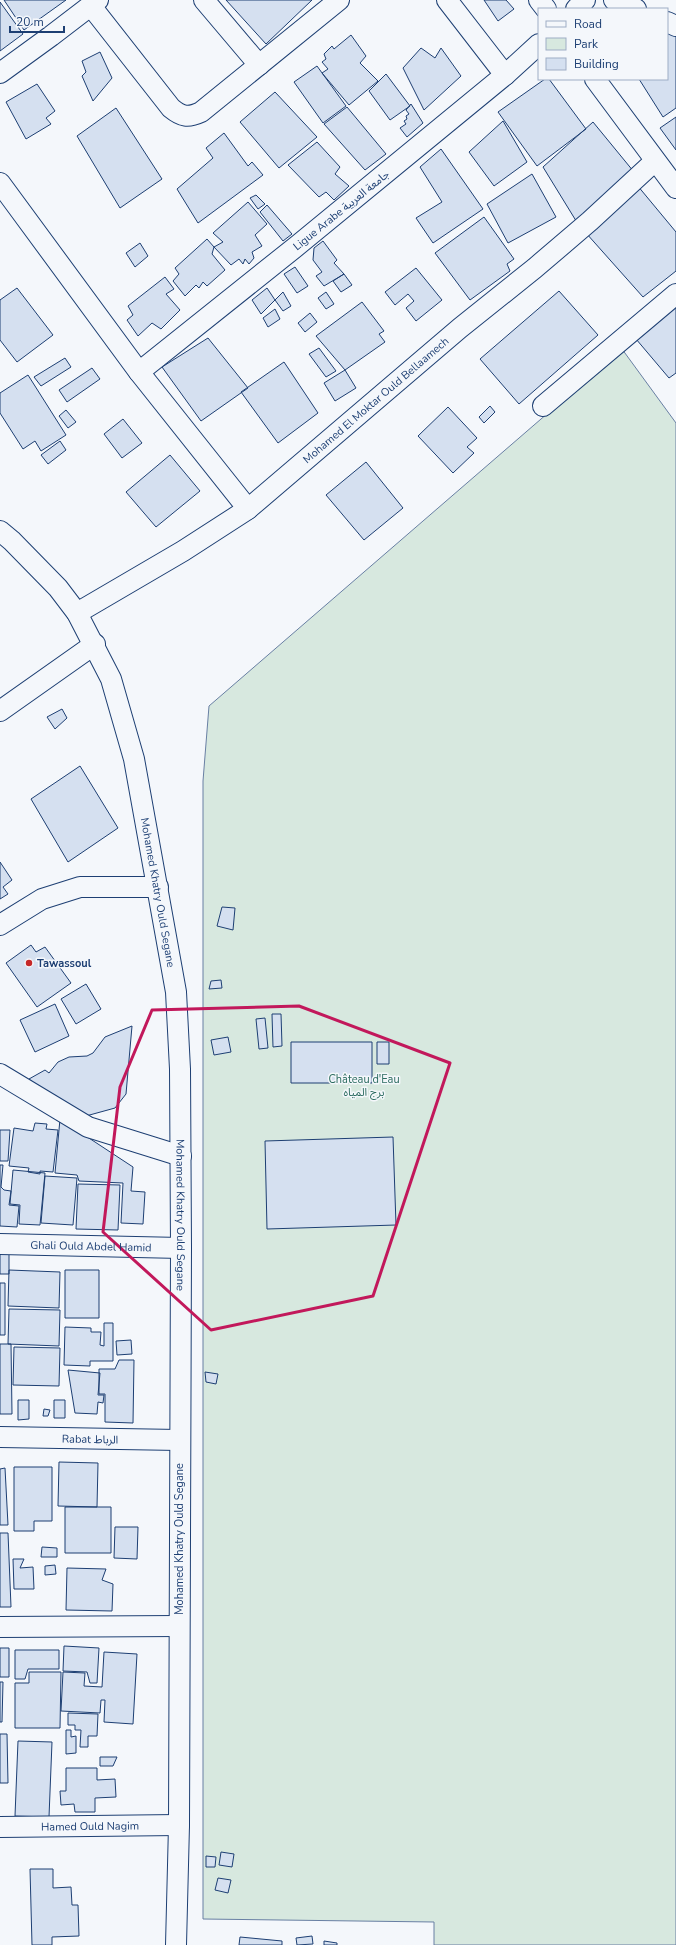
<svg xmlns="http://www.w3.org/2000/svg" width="676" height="1945" viewBox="0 0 676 1945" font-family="'Nunito Sans','Noto Sans Arabic',sans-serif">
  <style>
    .green { fill: #d7e8df; stroke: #687fa3 }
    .building { fill: #d5e0f0; stroke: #1d3f73 }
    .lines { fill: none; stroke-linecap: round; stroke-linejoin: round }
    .minor-casing { stroke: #1d3f73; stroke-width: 22 }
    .minor { stroke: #f4f7fb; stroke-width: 20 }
    .marked { fill: none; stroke: #c2185b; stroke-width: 3; stroke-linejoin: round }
    .poi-dot { fill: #c62828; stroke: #f4f7fb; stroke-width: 1.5 }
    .labels { text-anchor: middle; stroke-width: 3; stroke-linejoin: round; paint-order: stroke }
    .street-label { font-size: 11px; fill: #1d3f73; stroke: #f4f7fb }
    .poi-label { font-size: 11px; font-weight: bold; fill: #1d3f73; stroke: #f4f7fb; text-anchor: start }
    .park-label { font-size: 11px; fill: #2c6c60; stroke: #f4f7fb }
  </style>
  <rect width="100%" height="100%" fill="#f4f7fb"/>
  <path class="green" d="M 622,349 L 676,423 L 676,1945 L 434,1945 L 434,1922 L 203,1919 L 203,781 L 209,706 Z"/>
  <path class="building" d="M 4,0 L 66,0 L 24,30 Z
    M 226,0 L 312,0 L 266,44 Z
    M 484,0 L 506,0 L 514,9 L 498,21 Z
    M 0,2 L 23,34 L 0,51 Z
    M 667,30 L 676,34 L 676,108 L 663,117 L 639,79 L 667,79 Z
    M 351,35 L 366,56 L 360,63 L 378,81 L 349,105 L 322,73 L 328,69 L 322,62 L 326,59 L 324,54 L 332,46 L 334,49 Z
    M 421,48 L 435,58 L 441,48 L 461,76 L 424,110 L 403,68 Z
    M 100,52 L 112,78 L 93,101 L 82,76 L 86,72 L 82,61 Z
    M 317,66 L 346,106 L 323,123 L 294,82 Z
    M 386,74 L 410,106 L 390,120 L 369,91 Z
    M 545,79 L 549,79 L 586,129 L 537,166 L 498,112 Z
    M 37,84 L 55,111 L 46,118 L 51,124 L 26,139 L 6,102 Z
    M 275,92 L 317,137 L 279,168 L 240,122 Z
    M 411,104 L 423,123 L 407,137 L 400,128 L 406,124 L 404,121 L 407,119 L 406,116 L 409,114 L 406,110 Z
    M 347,107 L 386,154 L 365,170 L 324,124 Z
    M 116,108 L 162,179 L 120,208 L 77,136 Z
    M 676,117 L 676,150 L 660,128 Z
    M 503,121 L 527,162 L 494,186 L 469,152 Z
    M 593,122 L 634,172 L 578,224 L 543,167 Z
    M 224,133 L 248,166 L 252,162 L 263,175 L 198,223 L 177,189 L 213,158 L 206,148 Z
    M 317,142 L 340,167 L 335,174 L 349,186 L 334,200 L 326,192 L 319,197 L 288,165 Z
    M 441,149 L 483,209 L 433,243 L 416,218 L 442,202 L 420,167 Z
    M 532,174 L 556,217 L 508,243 L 487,204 Z
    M 637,185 L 676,232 L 676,271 L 643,297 L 586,233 Z
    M 256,195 L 265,204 L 258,209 L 250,198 Z
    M 248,202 L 267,224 L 255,235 L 262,246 L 252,252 L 254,258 L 249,264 L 245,259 L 243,264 L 239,259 L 231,265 L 214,247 L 223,242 L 213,233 Z
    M 267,205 L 292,234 L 283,241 L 260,212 Z
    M 484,217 L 514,259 L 507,264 L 510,271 L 470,300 L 435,253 Z
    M 207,239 L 214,247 L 212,254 L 225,270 L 207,286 L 203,282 L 199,288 L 196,285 L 185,296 L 173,281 L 179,274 L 175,268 Z
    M 323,241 L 337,260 L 334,263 L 344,274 L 324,286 L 316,276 L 322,272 L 313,260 L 314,248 Z
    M 140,243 L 148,256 L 135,267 L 126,253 Z
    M 295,267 L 308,286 L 297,293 L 284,274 Z
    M 416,268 L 442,300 L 416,321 L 406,308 L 414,301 L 408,294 L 395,305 L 385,292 Z
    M 344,274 L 352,285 L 341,292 L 333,281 Z
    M 165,277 L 174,289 L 166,294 L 180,310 L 161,329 L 152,323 L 138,336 L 127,320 L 133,315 L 128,306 Z
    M 17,288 L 53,335 L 17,362 L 0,340 L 0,300 Z
    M 267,288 L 275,300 L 261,314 L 252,300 Z
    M 559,291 L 598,335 L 519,404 L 480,359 Z
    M 283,292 L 291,306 L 283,311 L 275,300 Z
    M 326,292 L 334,304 L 326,309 L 318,298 Z
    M 362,302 L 384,331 L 379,334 L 385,342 L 345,370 L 316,336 Z
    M 674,306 L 676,308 L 676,373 L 669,378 L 636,339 Z
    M 275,309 L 280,319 L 268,327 L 263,318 Z
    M 310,313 L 317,322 L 305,332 L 298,323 Z
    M 208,338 L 248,388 L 201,421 L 162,367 Z
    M 319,348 L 336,371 L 326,377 L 309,354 Z
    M 65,358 L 71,367 L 41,386 L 34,377 Z
    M 284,362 L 318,413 L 278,443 L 241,392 Z
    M 92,368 L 100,379 L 67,402 L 59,390 Z
    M 345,370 L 356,388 L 335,401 L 324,383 Z
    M 28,375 L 66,435 L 41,451 L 35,441 L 23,449 L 0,413 L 0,393 Z
    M 490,406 L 495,412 L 484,423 L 479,417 Z
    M 448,407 L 477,438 L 467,447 L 474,453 L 453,473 L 418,436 Z
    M 66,410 L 76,422 L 68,428 L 59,416 Z
    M 123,419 L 142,443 L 122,458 L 104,434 Z
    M 60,441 L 66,450 L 48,464 L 41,455 Z
    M 170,455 L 200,491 L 156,527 L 126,492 Z
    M 366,462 L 403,508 L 364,540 L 326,495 Z
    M 62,709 L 67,718 L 55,729 L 47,717 Z
    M 80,766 L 118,828 L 68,862 L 31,799 Z
    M 0,862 L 12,880 L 3,887 L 8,894 L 0,899 Z
    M 222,907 L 235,908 L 233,930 L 217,926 Z
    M 31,945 L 36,952 L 45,947 L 71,983 L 37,1007 L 6,963 Z
    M 221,980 L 222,988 L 209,989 L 211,981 Z
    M 86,984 L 101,1009 L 76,1024 L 61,999 Z
    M 55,1004 L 69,1036 L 35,1052 L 20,1020 Z
    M 272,1014 L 281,1014 L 282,1046 L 273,1047 Z
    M 265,1018 L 268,1048 L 259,1049 L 256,1019 Z
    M 132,1026 L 126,1094 L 115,1108 L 75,1119 L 29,1079 L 45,1070 L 49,1073 L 58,1062 L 69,1057 L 87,1056 L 93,1053 L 105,1037 Z
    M 228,1037 L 231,1052 L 214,1055 L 211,1040 Z
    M 291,1042 L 372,1042 L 372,1083 L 291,1083 Z
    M 377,1042 L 389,1042 L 389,1064 L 377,1064 Z
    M 60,1119 L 133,1167 L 131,1191 L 145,1192 L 143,1224 L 121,1223 L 123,1183 L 79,1181 L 77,1175 L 55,1173 Z
    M 35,1123 L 47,1124 L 46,1129 L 58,1130 L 53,1172 L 40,1171 L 40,1174 L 28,1172 L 29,1168 L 9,1166 L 14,1128 L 33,1131 Z
    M 0,1130 L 10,1130 L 8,1161 L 0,1161 Z
    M 393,1137 L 396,1225 L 267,1229 L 265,1141 Z
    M 0,1165 L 3,1165 L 1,1187 L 4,1190 L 11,1191 L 9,1205 L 19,1206 L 17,1227 L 0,1226 Z
    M 13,1170 L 45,1173 L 40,1225 L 19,1224 L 20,1205 L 10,1204 Z
    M 45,1176 L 77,1178 L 73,1225 L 41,1223 Z
    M 78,1184 L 120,1185 L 118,1230 L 76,1229 Z
    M 0,1253 L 9,1253 L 9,1274 L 0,1274 Z
    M 9,1270 L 60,1272 L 59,1308 L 8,1306 Z
    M 65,1270 L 99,1270 L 99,1318 L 65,1318 Z
    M 0,1283 L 5,1283 L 5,1335 L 0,1335 Z
    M 9,1309 L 60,1310 L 59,1346 L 8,1344 Z
    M 104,1323 L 113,1323 L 113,1361 L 90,1361 L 90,1366 L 64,1365 L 65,1327 L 91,1328 L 91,1332 L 101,1332 L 100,1345 L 104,1346 Z
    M 131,1340 L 132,1354 L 117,1355 L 116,1341 Z
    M 0,1344 L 11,1344 L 12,1414 L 0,1414 Z
    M 14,1347 L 60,1348 L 59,1386 L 13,1385 Z
    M 119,1360 L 134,1360 L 133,1423 L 105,1422 L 105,1394 L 99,1394 L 99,1369 L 115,1369 Z
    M 68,1370 L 100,1373 L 98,1395 L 104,1395 L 103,1403 L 98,1402 L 97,1414 L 75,1413 Z
    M 205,1372 L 218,1374 L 216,1384 L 206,1382 Z
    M 18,1400 L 29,1400 L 29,1419 L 18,1420 Z
    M 54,1400 L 65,1400 L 65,1418 L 54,1418 Z
    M 44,1409 L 50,1410 L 48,1416 L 43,1416 Z
    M 59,1462 L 98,1463 L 97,1507 L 58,1506 Z
    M 14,1467 L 52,1467 L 52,1521 L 34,1521 L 34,1531 L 14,1531 Z
    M 5,1468 L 8,1525 L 0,1525 L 0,1469 Z
    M 65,1507 L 111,1507 L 111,1553 L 65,1553 Z
    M 115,1527 L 138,1527 L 137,1559 L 114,1558 Z
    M 0,1533 L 8,1533 L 11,1607 L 0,1607 Z
    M 42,1547 L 57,1548 L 57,1557 L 41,1557 Z
    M 13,1559 L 24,1559 L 20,1568 L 33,1567 L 34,1589 L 14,1589 Z
    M 55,1565 L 56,1574 L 45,1575 L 45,1566 Z
    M 67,1568 L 106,1569 L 102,1580 L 113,1584 L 112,1611 L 66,1610 Z
    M 64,1646 L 99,1648 L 97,1683 L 90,1683 L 87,1672 L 63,1671 Z
    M 0,1648 L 9,1648 L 9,1677 L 0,1677 Z
    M 15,1650 L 59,1650 L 59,1669 L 28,1669 L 25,1679 L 15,1679 Z
    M 104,1652 L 137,1654 L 133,1724 L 104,1722 L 105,1700 L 101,1700 L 100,1713 L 61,1711 L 63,1672 L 85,1673 L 84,1686 L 102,1687 Z
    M 29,1672 L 61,1672 L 60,1728 L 15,1728 L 15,1683 L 29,1683 Z
    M 0,1682 L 3,1682 L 2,1722 L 0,1722 Z
    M 68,1713 L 98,1714 L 97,1736 L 88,1736 L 88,1747 L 80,1747 L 81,1730 L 75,1730 L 75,1725 L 68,1725 Z
    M 66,1730 L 71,1730 L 71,1737 L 76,1736 L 76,1753 L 66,1754 Z
    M 0,1734 L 7,1734 L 8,1783 L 0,1783 Z
    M 18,1741 L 52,1742 L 49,1817 L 15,1816 Z
    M 100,1757 L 117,1757 L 113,1766 L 100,1766 Z
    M 66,1768 L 97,1768 L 97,1780 L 115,1779 L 116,1797 L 95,1798 L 95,1812 L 75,1812 L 74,1804 L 61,1805 L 60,1791 L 66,1791 Z
    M 221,1852 L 234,1854 L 232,1867 L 219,1865 Z
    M 206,1856 L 216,1857 L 215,1867 L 206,1867 Z
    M 30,1869 L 53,1869 L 53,1888 L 71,1887 L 72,1905 L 78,1905 L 79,1936 L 52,1937 L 52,1945 L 32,1945 Z
    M 218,1878 L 231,1880 L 228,1893 L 215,1890 Z
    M 312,1936 L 313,1944 L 297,1945 L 296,1938 Z
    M 240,1937 L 282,1941 L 282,1945 L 239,1945 Z
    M 324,1941 L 337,1943 L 337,1945 L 324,1945 Z"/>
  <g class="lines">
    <g class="minor-casing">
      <g id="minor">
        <path d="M 204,0 L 259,65"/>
        <path d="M 447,0 L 505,75"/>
        <path d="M 539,0 L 546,9"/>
        <path d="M 614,0 L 636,9"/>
        <path d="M 91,6 L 171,108 C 182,117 188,118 201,112 L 339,0"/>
        <path d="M 576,9 L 585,0"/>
        <path d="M 667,22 L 676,26"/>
        <path d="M 0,73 L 51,36 L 98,0"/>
        <path d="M 595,79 L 676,188"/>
        <path d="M 0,183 L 139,372 L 248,509"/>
        <path d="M 139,372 L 298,245 L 505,75 L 539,44"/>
        <path d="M 543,406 L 676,294"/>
        <path id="s1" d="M 0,531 L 12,541 L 58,588 L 77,613 L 111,679 L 134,759 L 176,992 L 180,1069 L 181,1248 L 179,1825 L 176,1945"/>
        <path id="s2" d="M 77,613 L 183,551 L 248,509 L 460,328 L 535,268 L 590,221 L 655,161"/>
        <path d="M 0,711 L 95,644"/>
        <path d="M 0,925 L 42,899 L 80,887 L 158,887"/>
        <path d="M 0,1074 L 88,1127 L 181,1156"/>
        <path id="s3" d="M 0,1244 L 181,1248"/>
        <path d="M 0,1437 L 179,1440"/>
        <path d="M 0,1627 L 179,1626"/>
        <path id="s4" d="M 0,1827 L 179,1825"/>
      </g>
    </g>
    <use href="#minor" class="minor"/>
  </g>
  <path class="marked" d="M 299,1006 L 450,1063 L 373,1296 L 211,1330 L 103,1232 L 120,1087 L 152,1010 Z"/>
  <circle class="poi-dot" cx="29" cy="963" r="4"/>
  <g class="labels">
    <g class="street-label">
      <text transform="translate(341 210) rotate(-39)" y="4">Ligue Arabe جامعة العربية</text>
      <text dy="4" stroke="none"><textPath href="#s2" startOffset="368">Mohamed El Moktar Ould Bellaamech</textPath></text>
      <text dy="4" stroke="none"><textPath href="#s1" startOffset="406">Mohamed Khatry Ould Segane</textPath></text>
      <text dy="4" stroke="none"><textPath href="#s1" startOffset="730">Mohamed Khatry Ould Segane</textPath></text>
      <text dy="4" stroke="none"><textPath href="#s3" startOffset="91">Ghali Ould Abdel Hamid</textPath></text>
      <text transform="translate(90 1439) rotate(1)" y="4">Rabat الرباط</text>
      <text transform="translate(179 1539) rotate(-90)" y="4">Mohamed Khatry Ould Segane</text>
      <text dy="4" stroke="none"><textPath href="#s4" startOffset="90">Hamed Ould Nagim</textPath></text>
    </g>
    <g class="poi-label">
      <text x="37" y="967">Tawassoul</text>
    </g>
    <g class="park-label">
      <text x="364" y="1083">Château d'Eau<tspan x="364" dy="13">برج المياه</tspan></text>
    </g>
  </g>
  <rect x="538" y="8" width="130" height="72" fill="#f4f7fb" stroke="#9eadc5"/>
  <rect x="546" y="21" width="20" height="6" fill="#f4f7fb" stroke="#9eadc5"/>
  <text x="574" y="28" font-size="12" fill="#1d3f73">Road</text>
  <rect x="546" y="38" width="20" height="12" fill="#d7e8df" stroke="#9eadc5"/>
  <text x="574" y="48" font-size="12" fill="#1d3f73">Park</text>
  <rect x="546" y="58" width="20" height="12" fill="#d5e0f0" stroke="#9eadc5"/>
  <text x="574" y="68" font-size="12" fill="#1d3f73">Building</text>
  <path d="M10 26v6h54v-6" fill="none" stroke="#1d3f73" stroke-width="2"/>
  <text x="16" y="26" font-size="12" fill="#1d3f73" stroke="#f4f7fb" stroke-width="3" paint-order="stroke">20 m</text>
</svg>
